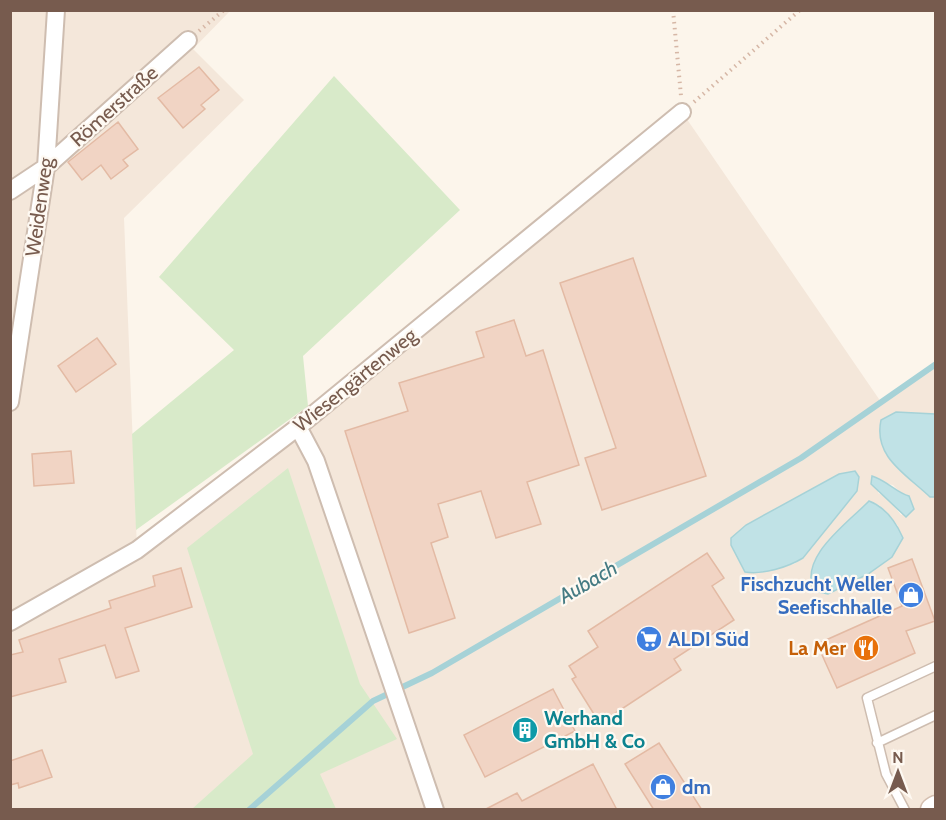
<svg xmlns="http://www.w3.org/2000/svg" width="946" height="820" viewBox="0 0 946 820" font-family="Cabin,sans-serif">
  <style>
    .residential { fill: #f4e7da; fill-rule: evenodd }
    .green { fill: #d8eac9 }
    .water { fill: #c0e2e6; stroke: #a6d2d7; stroke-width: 1.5 }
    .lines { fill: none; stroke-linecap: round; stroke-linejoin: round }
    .stream { stroke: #a6d2d7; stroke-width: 6 }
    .building { fill: #f1d4c4; stroke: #e3baa4; stroke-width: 1.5 }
    .lane-casing { stroke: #cebdb0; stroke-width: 11 }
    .street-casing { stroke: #cebdb0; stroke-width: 20 }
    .secondary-casing { stroke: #d4bfb0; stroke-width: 27 }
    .path { stroke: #d6b7a6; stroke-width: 4; stroke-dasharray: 1.5 4.5; stroke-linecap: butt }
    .lane { stroke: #fff; stroke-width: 8 }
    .street { stroke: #fff; stroke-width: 16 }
    .secondary { stroke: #fff; stroke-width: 24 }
    .labels { text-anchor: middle; stroke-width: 4.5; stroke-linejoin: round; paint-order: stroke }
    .street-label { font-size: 20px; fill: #775b4e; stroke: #fef9f2 }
    .shop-label { font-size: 20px; font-weight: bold; fill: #366cbe; stroke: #fef9f2; text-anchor: start }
    .food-label { font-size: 20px; font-weight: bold; fill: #c56008; stroke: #fef9f2; text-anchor: end }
    .culture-label { font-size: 20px; font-weight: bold; fill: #0d838f; stroke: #fef9f2; text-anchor: start }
    .water-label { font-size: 21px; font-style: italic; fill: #457b83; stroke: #fef9f2 }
  </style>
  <rect width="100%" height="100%" fill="#fcf5eb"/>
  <path class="residential" d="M 10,11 L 230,11 L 193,49 L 244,100 L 124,218 L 137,549 L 682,112 L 881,402 L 935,364 L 935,414 L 919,414 L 879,430 L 930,497 L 935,497 L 935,809 L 11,809 ZM 839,474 L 857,491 L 803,558 L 794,564 L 767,571 L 745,572 L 731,545 L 746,525 ZM 881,479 L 884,483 L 893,485 L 902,494 L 909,496 L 912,508 L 901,515 L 887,497 L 878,493 ZM 869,501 L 879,505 L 898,526 L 892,557 L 840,590 Z"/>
  <path class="green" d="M 334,76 L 460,210 L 303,356 L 308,406 L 136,530 L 132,434 L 234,350 L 159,277 Z
    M 288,468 L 360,684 L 397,739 L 320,774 L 336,809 L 192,809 L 253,754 L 187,548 Z"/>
  <path class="water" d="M 896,412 L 935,414 L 935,497 L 930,497 C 906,474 873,457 881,420 Z
    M 855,471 L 859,477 L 857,491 L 803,558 C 788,567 763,575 745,572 L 731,545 L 731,538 L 746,525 L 839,474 Z
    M 872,476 C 886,480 897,493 909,496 L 914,509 L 906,517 L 871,484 Z
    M 869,501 C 885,507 896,522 903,538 L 892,557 L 868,574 L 828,594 L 814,591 C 798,557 848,523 869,501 Z"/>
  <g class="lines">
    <path class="stream" d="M 249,810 L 373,701 L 432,673 L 801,458 L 936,364"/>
  </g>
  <path class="building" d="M 199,67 L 219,90 L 201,105 L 205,109 L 183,128 L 158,98 Z
    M 118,122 L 138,149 L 123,160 L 128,166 L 111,179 L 101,165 L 82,180 L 68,162 Z
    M 633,258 L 706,476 L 602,510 L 585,458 L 616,448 L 560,283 Z
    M 514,320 L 526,356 L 543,350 L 579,465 L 527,482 L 541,524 L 496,538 L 481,491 L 438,504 L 448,537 L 431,543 L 455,618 L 409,633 L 345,431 L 408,411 L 399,383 L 484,357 L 476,332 Z
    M 97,338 L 116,364 L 76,392 L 58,366 Z
    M 71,451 L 74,483 L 34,486 L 32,454 Z
    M 707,553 L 724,578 L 712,586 L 734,620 L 674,659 L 681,670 L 605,720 L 602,717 L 597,719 L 572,679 L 576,677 L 569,666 L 598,647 L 588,631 Z
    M 912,559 L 935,621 L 906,631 L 915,653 L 837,688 L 817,644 L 902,606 L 888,568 Z
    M 181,568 L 192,607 L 125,628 L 139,671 L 116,678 L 105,645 L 59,659 L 66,682 L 10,697 L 10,655 L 23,652 L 19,640 L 111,608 L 109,601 L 155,586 L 153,576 Z
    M 553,689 L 575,731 L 485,777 L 464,735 Z
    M 659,743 L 702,810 L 654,810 L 625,764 Z
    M 42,750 L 52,777 L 19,788 L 18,783 L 10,785 L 10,761 Z
    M 593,764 L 617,810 L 484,810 L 517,793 L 522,801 Z"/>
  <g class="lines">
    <g class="lane-casing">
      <path id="lane" d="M 877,743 L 936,715
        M 905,810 L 886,774 L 867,698 L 936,666"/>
    </g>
    <g class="street-casing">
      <path id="street" d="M 10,191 L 46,167 L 188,40
        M 10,402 L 46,167 L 56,10
        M 298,427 L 316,461 L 435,810
        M 10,622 L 137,550 L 298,427 L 682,112"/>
    </g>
    <g class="secondary-casing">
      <path id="secondary" d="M 933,810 L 936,808"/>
    </g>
    <path class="path" d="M 673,10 L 681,96
      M 199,31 L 224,10
      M 694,102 L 800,10"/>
    <use href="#lane" class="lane"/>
    <use href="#street" class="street"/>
    <use href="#secondary" class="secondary"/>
  </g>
  <defs>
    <g id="shop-disc" transform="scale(1.35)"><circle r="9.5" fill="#3f7fe0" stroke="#fef9f2"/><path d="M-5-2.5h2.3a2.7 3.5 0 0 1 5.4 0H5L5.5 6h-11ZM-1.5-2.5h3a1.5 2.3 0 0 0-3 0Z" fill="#fff"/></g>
    <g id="supermarket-disc" transform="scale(1.35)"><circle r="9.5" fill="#3f7fe0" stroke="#fef9f2"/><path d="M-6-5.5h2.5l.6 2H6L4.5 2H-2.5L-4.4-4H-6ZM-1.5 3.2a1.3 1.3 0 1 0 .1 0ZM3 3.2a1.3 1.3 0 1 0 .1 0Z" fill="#fff"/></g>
    <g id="restaurant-disc" transform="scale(1.35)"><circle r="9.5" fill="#e8710a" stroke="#fef9f2"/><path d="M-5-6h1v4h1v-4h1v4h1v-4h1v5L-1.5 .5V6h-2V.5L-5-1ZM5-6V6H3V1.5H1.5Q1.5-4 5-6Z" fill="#fff"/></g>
    <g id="building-disc" transform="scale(1.35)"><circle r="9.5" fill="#0f9aa8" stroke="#fef9f2"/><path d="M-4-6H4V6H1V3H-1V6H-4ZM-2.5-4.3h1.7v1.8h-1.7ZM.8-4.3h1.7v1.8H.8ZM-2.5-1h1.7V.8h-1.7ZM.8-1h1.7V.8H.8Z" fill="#fff"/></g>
  </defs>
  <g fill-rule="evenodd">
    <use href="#shop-disc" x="911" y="595"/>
    <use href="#supermarket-disc" x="649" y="639"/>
    <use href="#restaurant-disc" x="866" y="648"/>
    <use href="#building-disc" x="525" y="730"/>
    <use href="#shop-disc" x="663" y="787"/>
  </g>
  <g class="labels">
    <g class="street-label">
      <text transform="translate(114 106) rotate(-42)" y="7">Römerstraße</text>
      <text transform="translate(39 207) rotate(-82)" y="7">Weidenweg</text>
      <text transform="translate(355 380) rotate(-39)" y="7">Wiesengärtenweg</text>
    </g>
    <g class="shop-label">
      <text x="892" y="591" text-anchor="end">Fischzucht Weller<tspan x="892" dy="23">Seefischhalle</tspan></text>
      <text x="668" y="646">ALDI Süd</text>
      <text x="682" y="794">dm</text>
    </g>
    <g class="food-label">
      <text x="846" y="655">La Mer</text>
    </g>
    <g class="culture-label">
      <text x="544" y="725">Werhand<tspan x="544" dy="23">GmbH &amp; Co</tspan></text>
    </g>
    <g class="water-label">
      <text transform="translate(588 582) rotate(-30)" y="7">Aubach</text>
    </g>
  </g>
  <rect width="946" height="820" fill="none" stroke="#775b4e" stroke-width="24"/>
  <g transform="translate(898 772)" stroke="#fef9f2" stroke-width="4.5" paint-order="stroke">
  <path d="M0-4.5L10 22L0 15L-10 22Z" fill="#775b4e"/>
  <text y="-9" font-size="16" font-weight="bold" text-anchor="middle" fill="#775b4e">N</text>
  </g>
</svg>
